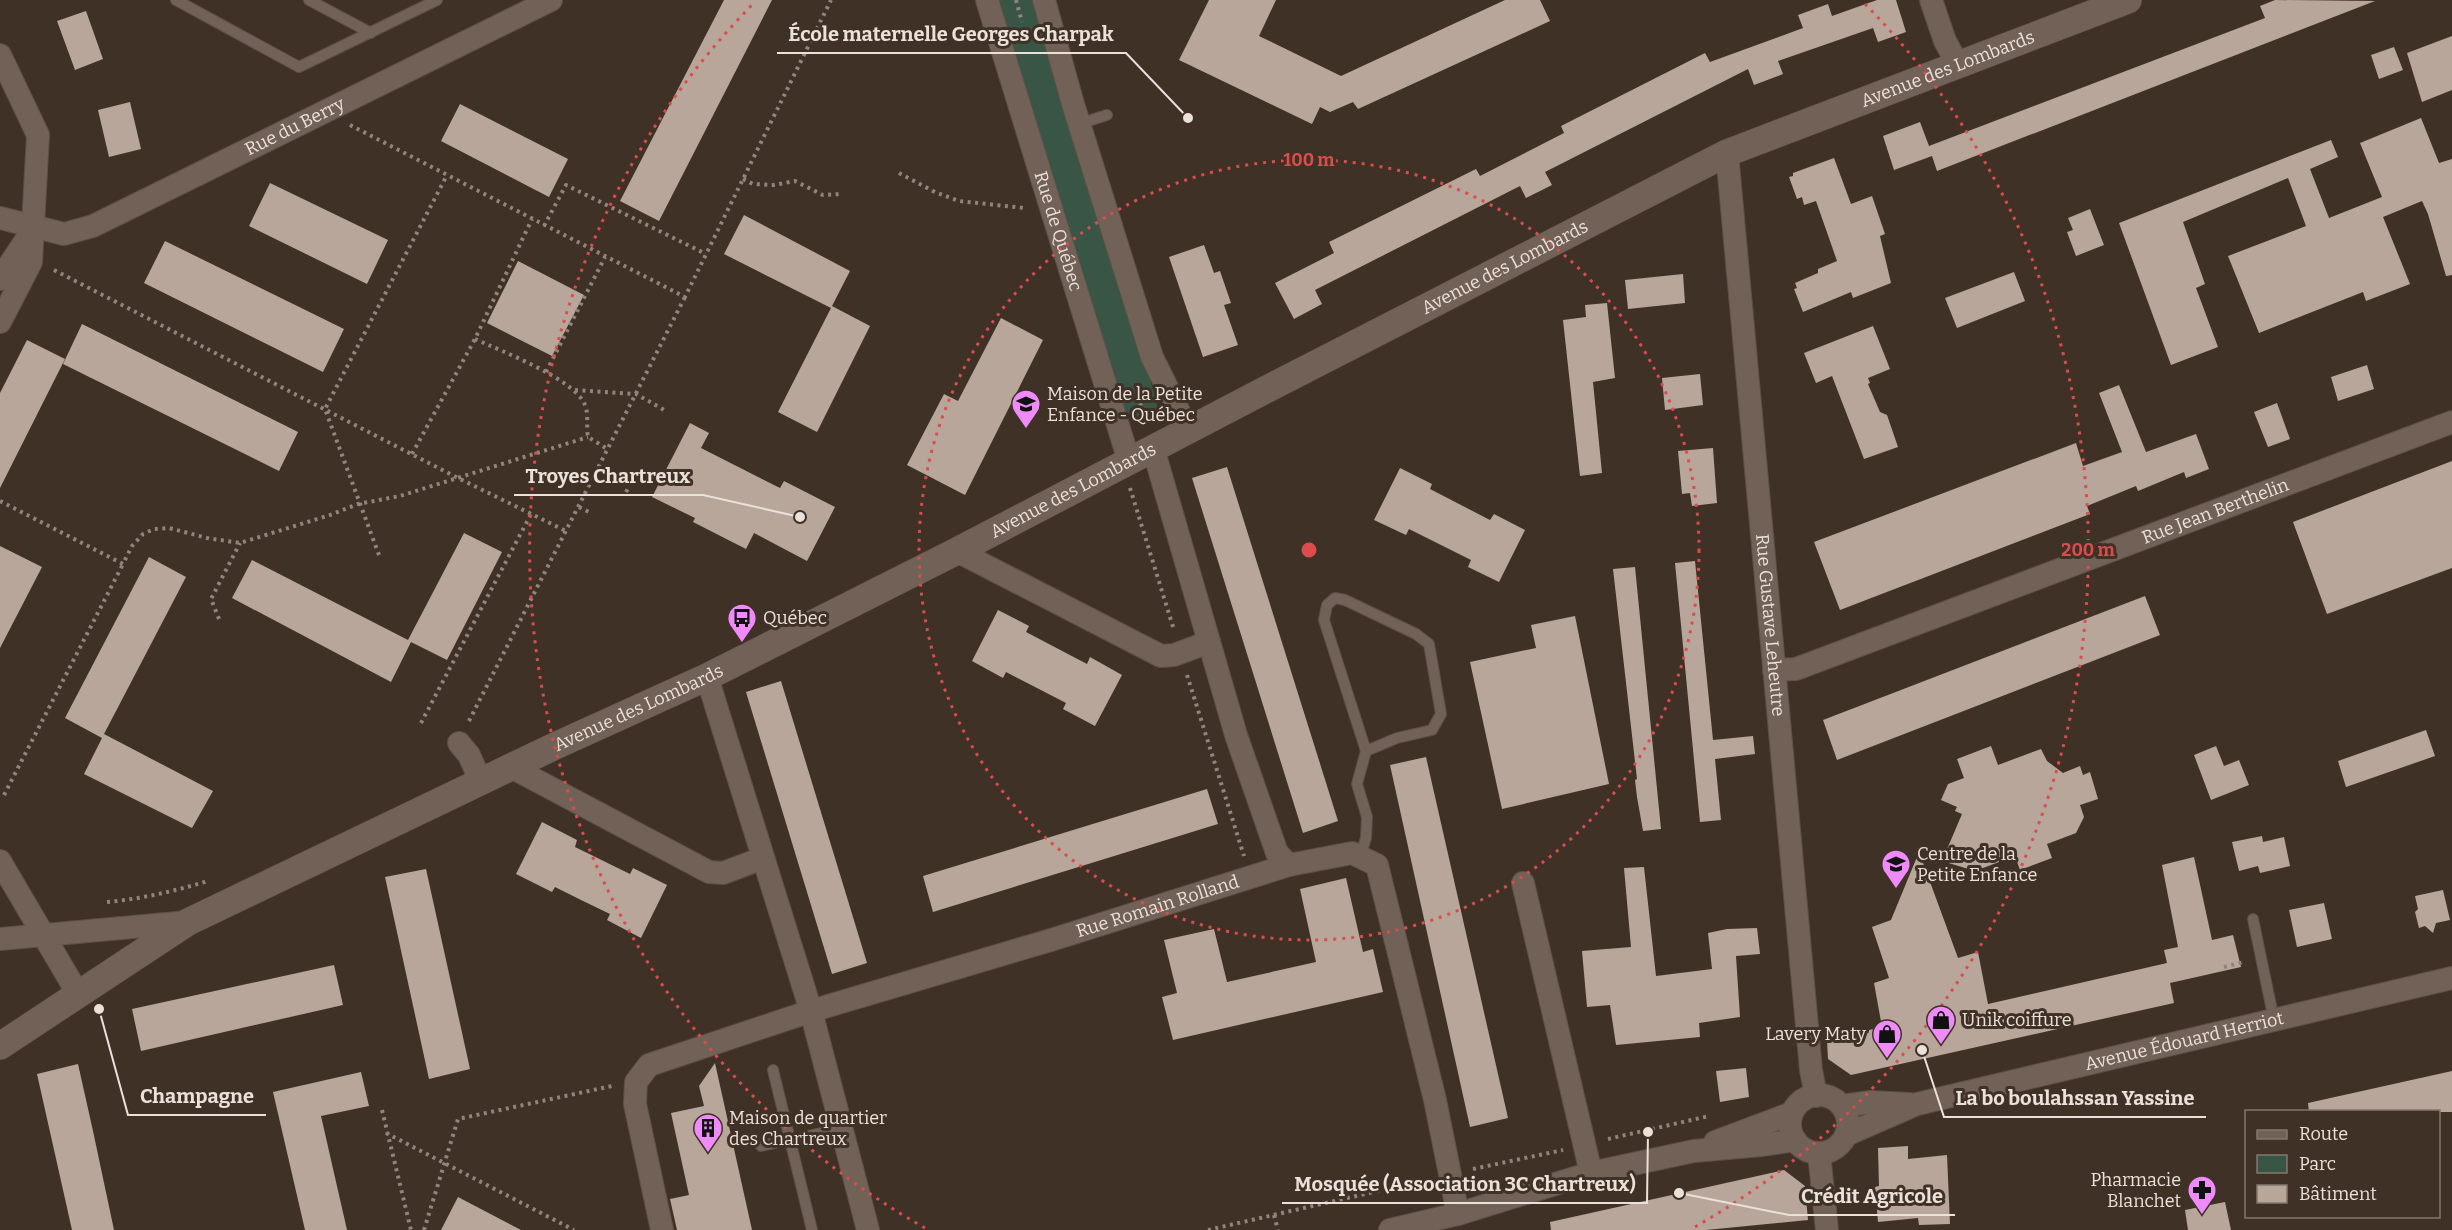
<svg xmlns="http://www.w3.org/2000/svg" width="2452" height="1230" viewBox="0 0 2452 1230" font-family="Bitter,serif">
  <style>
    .green { fill: #385545 }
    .building { fill: #b8a69a }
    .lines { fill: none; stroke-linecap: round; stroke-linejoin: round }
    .service-casing { stroke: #5d5048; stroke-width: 12 }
    .minor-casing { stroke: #5d5048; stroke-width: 24 }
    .tertiary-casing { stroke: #5d5048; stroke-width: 28 }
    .path { stroke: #91847c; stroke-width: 4; stroke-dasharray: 3 4.5; stroke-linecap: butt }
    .service { stroke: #726156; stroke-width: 10 }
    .minor { stroke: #726156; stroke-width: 22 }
    .tertiary { stroke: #726156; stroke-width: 27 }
    .ring { fill: none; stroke: #da4d4c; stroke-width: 3; stroke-dasharray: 3 6 }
    .labels { text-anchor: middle; stroke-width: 6; stroke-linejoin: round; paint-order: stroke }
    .street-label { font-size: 18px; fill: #eae1da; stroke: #403127 }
    .poi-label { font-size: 18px; fill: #eae1da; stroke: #403127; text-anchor: start }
    .centre { fill: #da4d4c; stroke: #403127; stroke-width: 3 }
    .ring-label { font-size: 18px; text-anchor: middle; font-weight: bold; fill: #da4d4c; stroke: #403127; stroke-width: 6; stroke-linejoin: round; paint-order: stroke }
    .leader { fill: none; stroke: #eae1da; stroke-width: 2 }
    .callout-dot { fill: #eae1da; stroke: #403127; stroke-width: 2 }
    .callout-label { font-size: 20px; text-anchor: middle; font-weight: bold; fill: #eae1da; stroke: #403127; stroke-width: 6; stroke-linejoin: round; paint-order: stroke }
  </style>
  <rect width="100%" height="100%" fill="#403127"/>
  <path class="green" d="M 996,0 L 1035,0 L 1155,396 L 1158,409 L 1155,418 C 1142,423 1136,424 1125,414 Z"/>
  <path class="building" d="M 724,0 L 772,0 L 659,221 L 620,201 Z
    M 1209,0 L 1276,0 L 1259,36 L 1341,76 L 1505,0 L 1540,0 L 1550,21 L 1358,109 L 1353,102 L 1330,112 L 1320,107 L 1312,124 L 1179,60 Z
    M 1877,0 L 1896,0 L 1906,32 L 1878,42 L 1873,28 L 1778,61 L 1783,74 L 1754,85 L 1748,69 L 1545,172 L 1552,185 L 1526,198 L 1520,186 L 1315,290 L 1322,304 L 1294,319 L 1275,283 L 1334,253 L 1329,242 L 1476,169 L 1480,176 L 1564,133 L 1561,126 L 1705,53 L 1710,62 L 1803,28 L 1798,15 L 1828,4 L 1832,16 Z
    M 2275,0 L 2375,1 L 1937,171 L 1932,156 L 1894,170 L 1883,136 L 1920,122 L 1929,146 L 2265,18 L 2260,6 Z
    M 86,11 L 103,59 L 75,70 L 57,21 Z
    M 2452,36 L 2452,90 L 2422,102 L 2407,53 Z
    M 2394,47 L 2403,70 L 2379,79 L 2371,55 Z
    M 130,102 L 141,149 L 109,157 L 98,110 Z
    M 460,104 L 568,159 L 549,197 L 441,141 Z
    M 2421,118 L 2439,163 L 2452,159 L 2452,275 L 2446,276 L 2428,214 L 2422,201 L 2383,217 L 2410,284 L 2366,301 L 2363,292 L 2259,333 L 2228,256 L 2306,226 L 2288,178 L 2183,222 L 2205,284 L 2196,288 L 2218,347 L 2171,365 L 2119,223 L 2331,140 L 2338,157 L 2310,169 L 2329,218 L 2382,197 L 2360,143 Z
    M 1834,158 L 1851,204 L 1872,196 L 1885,234 L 1880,236 L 1891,283 L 1853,298 L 1851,292 L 1803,312 L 1794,289 L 1797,288 L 1795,283 L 1818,273 L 1818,269 L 1837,261 L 1816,201 L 1804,205 L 1802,197 L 1797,199 L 1789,177 L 1793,176 L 1793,173 Z
    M 270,183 L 388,240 L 367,284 L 249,226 Z
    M 2090,209 L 2104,245 L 2076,256 L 2067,232 L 2073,230 L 2068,218 Z
    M 744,215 L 850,271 L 832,306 L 870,326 L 817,432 L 778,412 L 831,308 L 724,254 Z
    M 165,241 L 344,329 L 323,372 L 144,283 Z
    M 1204,245 L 1214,273 L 1220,271 L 1231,303 L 1224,305 L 1238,345 L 1203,357 L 1169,257 Z
    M 518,261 L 584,295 L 552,356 L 487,323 Z
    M 2014,272 L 2025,301 L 1957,328 L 1945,298 Z
    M 1683,274 L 1685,303 L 1628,309 L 1625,280 Z
    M 1607,303 L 1615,378 L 1593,382 L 1602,473 L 1580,476 L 1563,320 L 1586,317 L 1585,305 Z
    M 1001,318 L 1043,340 L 965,495 L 907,465 L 944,394 L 958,401 Z
    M 82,324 L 298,432 L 279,471 L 63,364 Z
    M 1873,326 L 1890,369 L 1868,378 L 1870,383 L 1868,384 L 1880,412 L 1887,415 L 1898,447 L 1864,459 L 1832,376 L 1816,383 L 1804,353 Z
    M 27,340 L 65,359 L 0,488 L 0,393 Z
    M 2367,365 L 2374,389 L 2338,401 L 2331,377 Z
    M 1700,374 L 1703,405 L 1665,410 L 1662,378 Z
    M 2119,385 L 2146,452 L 2196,434 L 2209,469 L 2186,478 L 2184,472 L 2138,491 L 2136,486 L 2087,506 L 2090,514 L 1840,610 L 1814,542 L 2076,443 L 2083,466 L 2122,452 L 2099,393 Z
    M 2277,403 L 2290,439 L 2268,447 L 2254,412 Z
    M 690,423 L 709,433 L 701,448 L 780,488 L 784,481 L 835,507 L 807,561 L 754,533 L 746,549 L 693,522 L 695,518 L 652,497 Z
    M 1713,448 L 1717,503 L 1692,506 L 1690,493 L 1682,494 L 1678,451 Z
    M 2452,461 L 2452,568 L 2327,614 L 2293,522 Z
    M 1227,467 L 1338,821 L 1303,833 L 1192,478 Z
    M 1400,468 L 1432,484 L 1430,489 L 1490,520 L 1494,514 L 1525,530 L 1499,582 L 1468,567 L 1471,560 L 1409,529 L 1406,535 L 1374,520 Z
    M 464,533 L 502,552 L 447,660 L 411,642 L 391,682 L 232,598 L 252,560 L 408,640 Z
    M 0,546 L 42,567 L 0,648 Z
    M 149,557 L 186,577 L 104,734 L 213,791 L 192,828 L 84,774 L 102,738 L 65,718 Z
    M 1695,561 L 1713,740 L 1753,736 L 1755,754 L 1715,759 L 1721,820 L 1700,822 L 1675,563 Z
    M 1635,567 L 1661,829 L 1643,831 L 1637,797 L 1635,780 L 1637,779 L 1613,569 Z
    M 2145,596 L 2160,635 L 1837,760 L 1823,720 Z
    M 998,610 L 1029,626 L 1026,632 L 1087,664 L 1090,657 L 1122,675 L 1095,726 L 1063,709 L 1066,703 L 1037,688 L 1006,672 L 1003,678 L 972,661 Z
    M 1575,616 L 1609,784 L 1502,809 L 1470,662 L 1536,648 L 1531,625 Z
    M 781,681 L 867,963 L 832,974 L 746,692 Z
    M 2426,730 L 2435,756 L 2346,787 L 2338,761 Z
    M 1991,746 L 1998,765 L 2041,749 L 2047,761 L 2063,773 L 2080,766 L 2083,775 L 2090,772 L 2098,799 L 2080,805 L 2084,817 L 2076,833 L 2047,844 L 2052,858 L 2020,870 L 2015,856 L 1975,871 L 1942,861 L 1962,814 L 1955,811 L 1957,807 L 1941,800 L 1948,784 L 1964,778 L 1957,759 Z
    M 2216,746 L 2224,766 L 2239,760 L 2249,785 L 2211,800 L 2194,755 Z
    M 1426,757 L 1508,1118 L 1470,1127 L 1390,765 Z
    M 1207,789 L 1218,824 L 933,912 L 923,876 Z
    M 542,822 L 577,840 L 575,847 L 630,874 L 633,868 L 667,885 L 641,938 L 607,920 L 610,914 L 581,900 L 555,887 L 552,892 L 516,874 Z
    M 2262,836 L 2263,842 L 2284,837 L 2290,866 L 2260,873 L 2258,866 L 2239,871 L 2232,842 Z
    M 1919,852 L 1958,958 L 1978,952 L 1988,1004 L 2167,963 L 2164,950 L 2178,947 L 2162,865 L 2194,857 L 2212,940 L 2233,935 L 2241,967 L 2170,983 L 2174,1003 L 1851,1075 L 1828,1059 L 1827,1040 L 1882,1027 L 1874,983 L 1889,978 L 1872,927 L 1891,920 Z
    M 1644,867 L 1656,976 L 1712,969 L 1708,933 L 1727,929 L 1757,928 L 1760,954 L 1736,956 L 1740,1017 L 1699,1023 L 1700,1037 L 1616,1045 L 1610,1005 L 1587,1007 L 1582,951 L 1631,947 L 1624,868 Z
    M 426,869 L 470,1069 L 429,1079 L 385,877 Z
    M 1346,878 L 1363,952 L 1373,949 L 1383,992 L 1173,1040 L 1162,997 L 1177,993 L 1164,940 L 1214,929 L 1227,982 L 1316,962 L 1300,889 Z
    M 2443,890 L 2450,920 L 2436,923 L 2433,933 L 2425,926 L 2419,928 L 2415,912 L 2418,909 L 2415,896 Z
    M 2324,903 L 2332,939 L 2297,947 L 2289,910 Z
    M 334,965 L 343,1005 L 141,1051 L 132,1009 Z
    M 715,1063 L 752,1230 L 677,1230 L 670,1199 L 689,1195 L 671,1113 L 704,1106 L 699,1086 Z
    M 78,1064 L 93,1131 L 114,1230 L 72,1230 L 37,1074 Z
    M 1746,1068 L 1749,1097 L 1720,1102 L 1716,1071 Z
    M 2452,1071 L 2452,1112 L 2309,1112 L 2308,1103 Z
    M 361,1072 L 369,1106 L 321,1116 L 347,1230 L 305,1230 L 273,1092 Z
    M 1908,1146 L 1908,1159 L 1947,1155 L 1950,1224 L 1919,1225 L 1918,1218 L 1878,1222 L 1875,1187 L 1879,1186 L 1878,1148 Z
    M 1784,1170 L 1805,1186 L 1808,1220 L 1706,1230 L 1551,1230 L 1550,1222 Z
    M 458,1197 L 521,1230 L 441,1230 Z
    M 2225,1202 L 2231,1230 L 2188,1230 L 2185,1210 Z"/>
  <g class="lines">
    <g class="service-casing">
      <path id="service" d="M 176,0 L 299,67 L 437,0
        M 309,0 L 371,33
        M 1079,124 L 1107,115
        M 1360,857 L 1366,838 L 1367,817 L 1357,784 L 1366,751 L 1397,738 L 1432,730 L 1441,714 L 1429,644 L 1416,634 L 1345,600 L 1335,598 L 1327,605 L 1324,620 L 1366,751
        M 2253,919 L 2274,1020
        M 773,1070 L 812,1230
        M 761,1146 L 840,1129"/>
    </g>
    <g class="minor-casing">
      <g id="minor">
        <path id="s1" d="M 987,0 L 1129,461"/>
        <path d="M 1044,0 L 1073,104 L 1152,357 L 1188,430"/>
        <path d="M 1931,0 L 1945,41 L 1957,63"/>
        <path d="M 0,55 L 38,135 L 31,262 L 0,322"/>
        <path id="s2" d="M 1727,153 L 1811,1070 L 1816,1096"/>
        <path id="s3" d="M 0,218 L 64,234 L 93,226 L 551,0"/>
        <path d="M 0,279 L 34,228"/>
        <path d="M 1153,448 L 1236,735 L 1277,853 L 1289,865"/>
        <path d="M 957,551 L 1161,656 L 1174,655 L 1209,642"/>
        <path id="s4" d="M 1774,670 L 1796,669 L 2452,422"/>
        <path d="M 707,677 L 811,1011 L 868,1230"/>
        <path d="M 459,743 L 469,755 L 481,782"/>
        <path d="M 513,768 L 709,872 L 723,873 L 763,858"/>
        <path d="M 0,861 L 78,994"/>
        <path d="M 1523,883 L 1591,1173"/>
        <path d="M 0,939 L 188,922"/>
        <circle cx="1819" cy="1124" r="29"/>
        <path d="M 1842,1106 L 1871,1102 L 1909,1104"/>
        <path id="s5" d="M 1846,1135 L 1917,1104 L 2452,978"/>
        <path d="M 1715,1142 L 1792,1113"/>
        <path d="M 1819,1153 L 1827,1230"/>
        <path id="s6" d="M 662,1230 L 635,1104 L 636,1082 L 649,1065 L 811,1011 L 1051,940 L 1289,865 L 1352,853 L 1377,865 L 1435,1100 L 1458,1214"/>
        <path d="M 1390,1230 L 1458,1214 L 1591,1173 L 1694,1151 L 1762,1145 L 1795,1140"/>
      </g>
    </g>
    <g class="tertiary-casing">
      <g id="tertiary">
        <path id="s7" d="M 0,1046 L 188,922 L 555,746 L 707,677 L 957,551 L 1273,386 L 1727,153 L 2128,0"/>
      </g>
    </g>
    <path class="path" d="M 1016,0 L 1022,22
      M 350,125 L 685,297 L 831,0
      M 899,173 L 935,192 L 959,201 L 1024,208 L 1023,206
      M 743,179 L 753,184 L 774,185 L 795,181 L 823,195 L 842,194
      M 544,226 L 566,185 L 706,254
      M 54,270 L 456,477 L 566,531
      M 475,339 C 501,351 575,379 585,405 C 589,414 586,427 588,437 L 609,450
      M 546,372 L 605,257
      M 575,390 L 636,394 L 666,411
      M 1136,397 L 1150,421
      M 412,454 L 475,339 L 532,219
      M 1130,488 L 1174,630
      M 626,492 L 632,481
      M 0,501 L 123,564 L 132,546 L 143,534 L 154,529 L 169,528 L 207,538 L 240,543 L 330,515 L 358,504 L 400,496 L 588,437
      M 579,507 L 589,512
      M 379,555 L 325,409 L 447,175
      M 219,619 L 211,599 L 240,543
      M 1187,675 L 1244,856
      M 469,721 L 685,297
      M 421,723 L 531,514
      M 4,795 L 123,564
      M 107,902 C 141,899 175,891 208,881
      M 2224,967 L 2244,962
      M 382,1110 L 411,1230
      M 386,1133 L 574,1230
      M 1608,1139 L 1709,1116
      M 1473,1169 L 1563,1150
      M 1274,1215 L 1278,1230
      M 424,1230 L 458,1119 L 612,1086
      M 1208,1230 L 1426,1180"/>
    <use href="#service" class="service"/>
    <use href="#minor" class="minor"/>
    <use href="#tertiary" class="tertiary"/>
  </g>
  <g class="ring">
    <circle cx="1309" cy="550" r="390"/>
    <path d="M925 1228A779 779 0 0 1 753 4M1865 4A779 779 0 0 1 1693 1228"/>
  </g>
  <defs>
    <g id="school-pin" transform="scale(1.5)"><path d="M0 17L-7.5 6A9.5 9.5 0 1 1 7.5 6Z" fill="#ee8bf8" stroke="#403127"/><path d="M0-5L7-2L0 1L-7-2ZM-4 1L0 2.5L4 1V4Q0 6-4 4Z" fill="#111"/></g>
    <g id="bus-pin" transform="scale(1.5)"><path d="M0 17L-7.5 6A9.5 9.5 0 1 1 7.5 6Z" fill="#ee8bf8" stroke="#403127"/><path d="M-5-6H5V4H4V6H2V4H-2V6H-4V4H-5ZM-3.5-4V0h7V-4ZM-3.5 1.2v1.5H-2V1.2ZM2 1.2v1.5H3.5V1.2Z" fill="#111"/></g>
    <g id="shop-pin" transform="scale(1.5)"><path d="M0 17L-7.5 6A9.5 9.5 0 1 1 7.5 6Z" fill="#ee8bf8" stroke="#403127"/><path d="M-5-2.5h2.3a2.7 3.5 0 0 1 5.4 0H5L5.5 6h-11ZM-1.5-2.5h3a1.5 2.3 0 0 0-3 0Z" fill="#111"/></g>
    <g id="building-pin" transform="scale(1.5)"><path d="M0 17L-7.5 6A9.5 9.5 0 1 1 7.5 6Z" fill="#ee8bf8" stroke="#403127"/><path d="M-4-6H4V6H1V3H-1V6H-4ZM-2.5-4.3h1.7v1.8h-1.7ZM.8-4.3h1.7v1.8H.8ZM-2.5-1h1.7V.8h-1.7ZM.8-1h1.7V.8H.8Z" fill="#111"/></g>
    <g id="pharmacy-pin" transform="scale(1.5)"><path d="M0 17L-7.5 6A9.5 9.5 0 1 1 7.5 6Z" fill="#ee8bf8" stroke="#403127"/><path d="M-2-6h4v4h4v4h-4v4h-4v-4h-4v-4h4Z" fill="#111"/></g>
  </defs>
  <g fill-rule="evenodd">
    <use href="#school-pin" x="1026" y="404"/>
    <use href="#bus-pin" x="742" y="618"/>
    <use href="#school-pin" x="1896" y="864"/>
    <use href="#shop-pin" x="1941" y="1020"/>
    <use href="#shop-pin" x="1887" y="1034"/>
    <use href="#building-pin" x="708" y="1128"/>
    <use href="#pharmacy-pin" x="2202" y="1190"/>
  </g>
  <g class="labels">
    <g class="street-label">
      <text dy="6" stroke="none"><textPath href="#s7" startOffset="2182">Avenue des Lombards</textPath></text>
      <text dy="6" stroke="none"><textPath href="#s3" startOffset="321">Rue du Berry</textPath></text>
      <text dy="6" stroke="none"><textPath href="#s1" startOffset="242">Rue de Québec</textPath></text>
      <text dy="6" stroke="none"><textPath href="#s7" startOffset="1696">Avenue des Lombards</textPath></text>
      <text dy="6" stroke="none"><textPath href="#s7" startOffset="1210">Avenue des Lombards</textPath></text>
      <text dy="6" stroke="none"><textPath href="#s4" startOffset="470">Rue Jean Berthelin</textPath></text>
      <text dy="6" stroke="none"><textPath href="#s2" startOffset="474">Rue Gustave Leheutre</textPath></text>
      <text dy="6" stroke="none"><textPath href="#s7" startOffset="724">Avenue des Lombards</textPath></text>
      <text dy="6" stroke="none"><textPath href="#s6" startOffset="705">Rue Romain Rolland</textPath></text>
      <text dy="6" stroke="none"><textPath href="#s5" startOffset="352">Avenue Édouard Herriot</textPath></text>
    </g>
    <g class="poi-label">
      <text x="1047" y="400">Maison de la Petite<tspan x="1047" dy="21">Enfance - Québec</tspan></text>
      <text x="763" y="624">Québec</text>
      <text x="1917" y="860">Centre de la<tspan x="1917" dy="21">Petite Enfance</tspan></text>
      <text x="1962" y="1026">Unik coiffure</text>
      <text x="1866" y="1040" text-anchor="end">Lavery Maty</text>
      <text x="729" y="1124">Maison de quartier<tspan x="729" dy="21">des Chartreux</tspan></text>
      <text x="2181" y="1186" text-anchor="end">Pharmacie<tspan x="2181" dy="21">Blanchet</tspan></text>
    </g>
  </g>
  <circle cx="1309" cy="550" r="9" class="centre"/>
  <g class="ring-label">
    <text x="1309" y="166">100 m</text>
    <text x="2088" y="556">200 m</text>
  </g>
  <path class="leader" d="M1188 118L1126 53H777M800 517L703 495H514M99 1009L128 1115H266M1922 1050L1944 1117H2206M1648 1132L1647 1203H1282M1679 1193L1789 1215H1955"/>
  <g class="callout-dot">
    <circle cx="1188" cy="118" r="6"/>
    <circle cx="800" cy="517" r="6"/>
    <circle cx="99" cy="1009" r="6"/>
    <circle cx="1922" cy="1050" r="6"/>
    <circle cx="1648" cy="1132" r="6"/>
    <circle cx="1679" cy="1193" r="6"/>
  </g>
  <g class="callout-label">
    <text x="951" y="41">École maternelle Georges Charpak</text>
    <text x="608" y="483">Troyes Chartreux</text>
    <text x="197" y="1103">Champagne</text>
    <text x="2075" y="1105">La bo boulahssan Yassine</text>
    <text x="1465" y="1191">Mosquée (Association 3C Chartreux)</text>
    <text x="1872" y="1203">Crédit Agricole</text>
  </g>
  <rect x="2245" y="1110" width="195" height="108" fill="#403127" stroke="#84776f" stroke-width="1.5"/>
  <rect x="2257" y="1130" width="30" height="9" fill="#726156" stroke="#84776f" stroke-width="1.5"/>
  <text x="2299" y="1140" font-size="18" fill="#eae1da">Route</text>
  <rect x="2257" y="1155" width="30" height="18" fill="#385545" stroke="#84776f" stroke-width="1.5"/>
  <text x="2299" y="1170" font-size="18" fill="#eae1da">Parc</text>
  <rect x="2257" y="1185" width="30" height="18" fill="#b8a69a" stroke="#84776f" stroke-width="1.5"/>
  <text x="2299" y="1200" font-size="18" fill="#eae1da">Bâtiment</text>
</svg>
